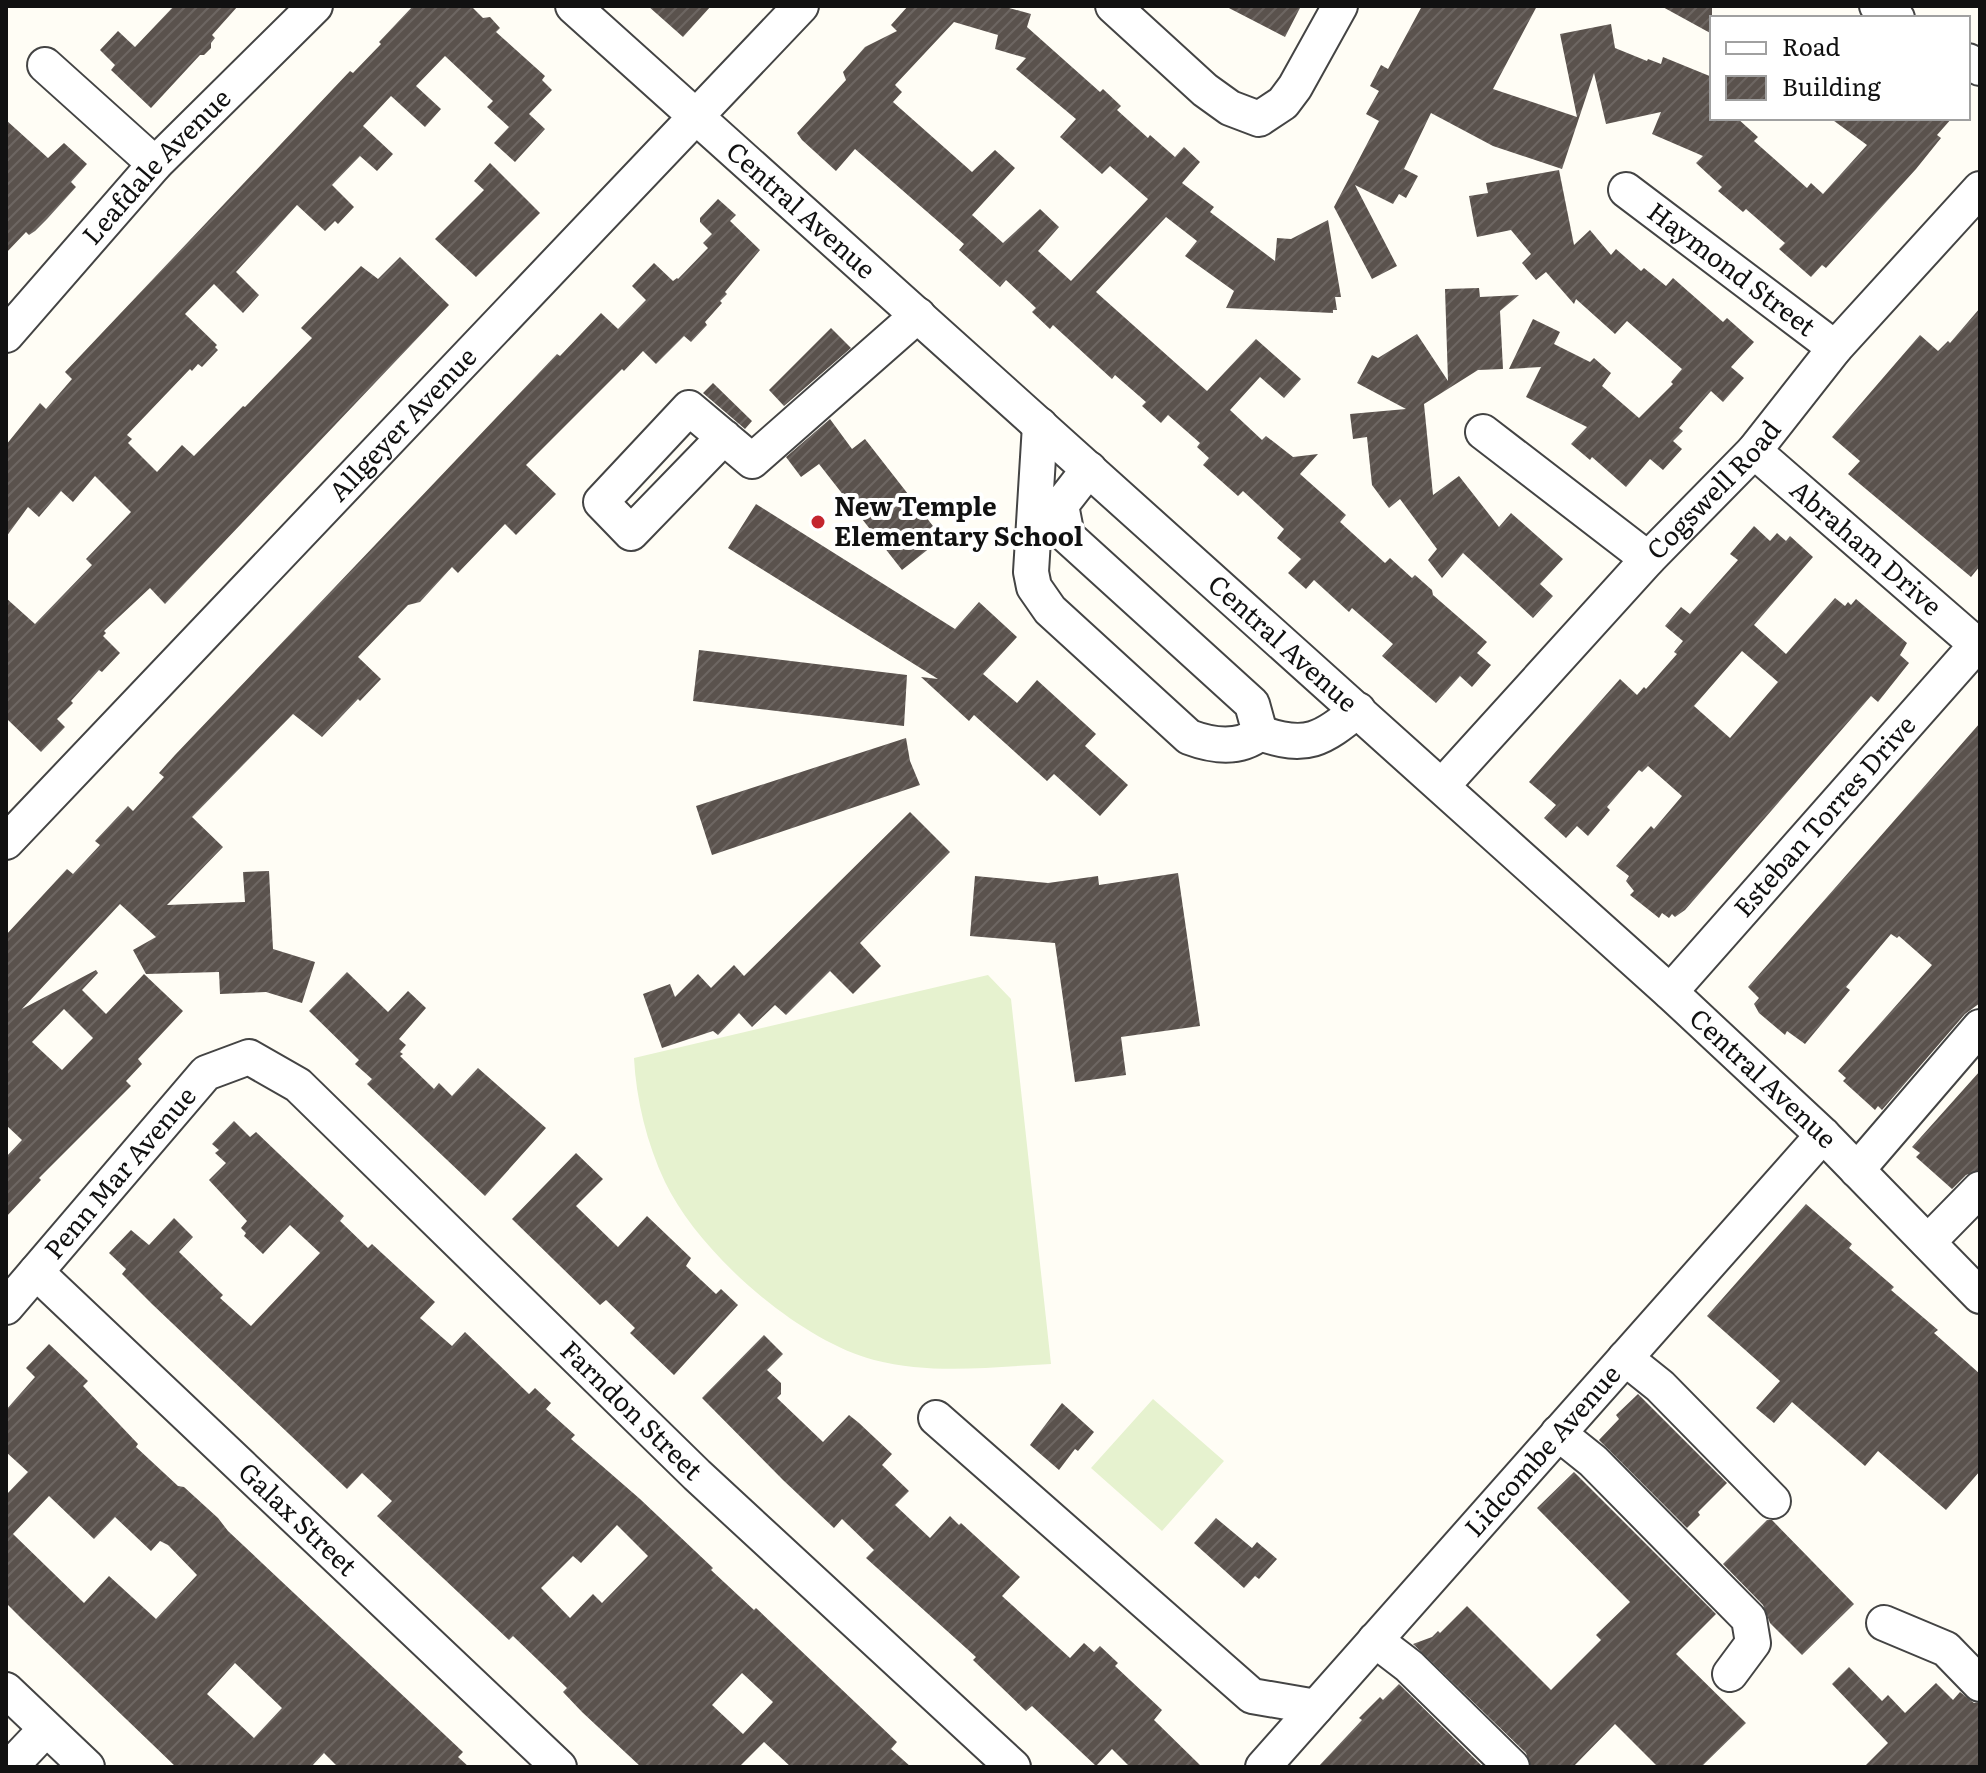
<svg xmlns="http://www.w3.org/2000/svg" width="1986" height="1773" viewBox="0 0 1986 1773" font-family="Literata,serif">
  <style>
    .pitch { fill: #e6f2cf }
    .building { fill: url(#building-hatch); fill-rule: evenodd }
    .lines { fill: none; stroke-linecap: round; stroke-linejoin: round }
    .minor-casing { stroke: #444; stroke-width: 38 }
    .minor { stroke: #fff; stroke-width: 34 }
    .poi-dot { fill: #c4262e; stroke: #fff; stroke-width: 3 }
    .labels { text-anchor: middle; stroke-width: 8; stroke-linejoin: round; paint-order: stroke }
    .street-label { font-size: 26px; fill: #111; stroke: #fff }
    .poi-label { font-size: 26px; font-weight: bold; fill: #111; stroke: #fff; text-anchor: start }
  </style>
  <defs>
    <pattern id="building-hatch" width="6" height="6" patternUnits="userSpaceOnUse" patternTransform="scale(2)"><rect width="6" height="6" fill="#5a524d"/><path d="M-1 1l2-2M0 6l6-6M5 7l2-2" fill="none" stroke="#6d6662"/></pattern>
  </defs>
  <rect width="100%" height="100%" fill="#fffdf5"/>
  <path class="pitch" d="M 988,975 L 1011,999 L 1051,1364 C 991,1367 933,1375 874,1360 C 798,1340 699,1253 665,1182 C 647,1144 636,1099 634,1058 Z
    M 1153,1399 L 1224,1461 L 1162,1531 L 1091,1468 Z"/>
  <path class="building" d="M 174,6 L 238,6 L 212,35 L 215,38 L 211,43 L 211,48 L 204,55 L 200,55 L 151,108 L 111,70 L 115,65 L 100,50 L 118,31 L 135,47 Z
    M 413,6 L 471,6 L 483,18 L 490,17 L 500,28 L 496,32 L 545,76 L 542,80 L 552,90 L 529,114 L 545,129 L 515,162 L 494,143 L 509,127 L 487,107 L 493,101 L 445,56 L 416,86 L 441,109 L 425,127 L 391,96 L 363,126 L 393,154 L 377,171 L 360,156 L 332,185 L 354,207 L 338,224 L 335,221 L 325,231 L 297,205 L 236,272 L 259,295 L 243,313 L 214,284 L 185,314 L 217,345 L 215,347 L 218,350 L 202,367 L 198,364 L 192,371 L 190,369 L 127,435 L 132,439 L 128,443 L 157,472 L 182,445 L 194,456 L 243,406 L 245,407 L 312,338 L 301,328 L 361,266 L 378,279 L 400,257 L 449,305 L 165,604 L 150,588 L 104,631 L 106,633 L 103,636 L 120,653 L 102,672 L 99,670 L 71,701 L 73,703 L 57,719 L 65,727 L 41,752 L 6,718 L 6,598 L 35,624 L 92,565 L 86,559 L 131,512 L 95,476 L 73,502 L 61,491 L 39,517 L 28,507 L 6,537 L 6,445 L 40,403 L 46,409 L 72,379 L 65,372 L 350,71 L 353,73 L 381,44 L 379,42 Z
    M 648,6 L 711,6 L 683,37 Z
    M 908,6 L 1002,6 L 1031,14 L 1027,27 L 1100,92 L 1103,89 L 1121,106 L 1117,110 L 1148,138 L 1150,135 L 1175,157 L 1184,147 L 1200,162 L 1182,183 L 1214,207 L 1210,212 L 1275,261 L 1277,238 L 1291,239 L 1328,220 L 1341,297 L 1335,297 L 1337,310 L 1333,310 L 1333,313 L 1226,308 L 1234,291 L 1185,256 L 1197,241 L 1166,217 L 1096,292 L 1207,391 L 1256,339 L 1301,379 L 1284,398 L 1260,377 L 1230,410 L 1262,440 L 1266,436 L 1293,457 L 1318,454 L 1300,474 L 1346,515 L 1340,522 L 1385,563 L 1390,558 L 1412,578 L 1415,575 L 1432,590 L 1433,595 L 1487,642 L 1477,653 L 1491,665 L 1472,687 L 1460,676 L 1436,703 L 1382,656 L 1393,644 L 1352,608 L 1349,612 L 1314,580 L 1306,589 L 1288,573 L 1301,559 L 1277,538 L 1284,529 L 1243,491 L 1238,496 L 1203,465 L 1209,458 L 1197,447 L 1200,443 L 1168,415 L 1161,423 L 1142,406 L 1146,402 L 1115,375 L 1112,379 L 1053,325 L 1050,329 L 1032,312 L 1036,308 L 1006,280 L 1000,287 L 959,250 L 964,244 L 855,149 L 836,171 L 802,140 L 797,133 L 846,80 L 843,72 L 865,47 L 897,31 L 891,25 ZM 954,22 L 998,35 L 995,49 L 1026,58 L 1016,69 L 1076,119 L 1060,137 L 1102,174 L 1110,166 L 1148,199 L 1071,281 L 1038,251 L 1059,227 L 1040,209 L 1003,243 L 972,215 L 1015,168 L 995,150 L 972,172 L 893,102 L 902,92 L 895,85 Z
    M 1225,6 L 1301,6 L 1285,37 Z
    M 1422,6 L 1537,6 L 1493,89 L 1577,117 L 1560,34 L 1611,24 L 1615,48 L 1647,61 L 1648,59 L 1661,64 L 1663,57 L 1712,77 L 1712,118 L 1737,118 L 1758,137 L 1754,141 L 1807,188 L 1811,183 L 1823,194 L 1867,145 L 1830,118 L 1952,118 L 1937,135 L 1941,138 L 1916,169 L 1826,268 L 1822,265 L 1811,277 L 1779,249 L 1785,243 L 1746,209 L 1743,212 L 1718,191 L 1722,187 L 1696,163 L 1703,156 L 1652,134 L 1661,112 L 1606,124 L 1594,73 L 1562,169 L 1493,146 L 1431,113 L 1404,169 L 1418,176 L 1406,198 L 1399,194 L 1393,204 L 1355,185 L 1397,266 L 1372,279 L 1334,207 L 1379,121 L 1366,114 L 1379,91 L 1370,86 L 1381,65 L 1388,69 Z
    M 1661,6 L 1712,6 L 1712,34 Z
    M 6,120 L 48,158 L 64,143 L 87,164 L 71,182 L 76,187 L 47,219 L 35,231 L 29,235 L 26,232 L 6,253 Z
    M 490,163 L 540,213 L 476,277 L 435,239 L 484,190 L 474,181 Z
    M 1559,170 L 1574,245 L 1590,230 L 1611,255 L 1616,249 L 1641,271 L 1644,268 L 1666,286 L 1673,278 L 1723,322 L 1727,318 L 1754,342 L 1731,367 L 1744,378 L 1723,402 L 1711,391 L 1679,428 L 1683,431 L 1673,441 L 1682,449 L 1663,470 L 1650,459 L 1626,487 L 1592,457 L 1590,460 L 1571,444 L 1587,427 L 1526,397 L 1541,367 L 1509,369 L 1533,319 L 1560,332 L 1554,344 L 1590,362 L 1594,358 L 1611,373 L 1602,386 L 1639,418 L 1673,384 L 1671,382 L 1682,369 L 1627,321 L 1615,334 L 1576,299 L 1574,304 L 1546,272 L 1536,280 L 1522,263 L 1531,254 L 1511,230 L 1477,237 L 1474,223 L 1469,196 L 1488,193 L 1486,183 Z
    M 718,199 L 736,215 L 730,221 L 760,250 L 725,292 L 727,294 L 720,301 L 722,303 L 705,322 L 707,325 L 691,342 L 684,336 L 656,364 L 643,351 L 624,371 L 622,369 L 526,465 L 556,494 L 516,535 L 505,524 L 458,573 L 452,567 L 420,602 L 408,605 L 358,657 L 381,679 L 360,701 L 358,699 L 322,737 L 293,714 L 192,817 L 223,847 L 167,905 L 245,902 L 243,872 L 269,871 L 273,949 L 315,962 L 302,1003 L 266,992 L 220,994 L 219,972 L 146,974 L 133,950 L 156,937 L 120,904 L 22,1009 L 96,970 L 98,973 L 82,990 L 106,1014 L 144,974 L 183,1011 L 138,1059 L 142,1064 L 126,1081 L 131,1086 L 39,1178 L 41,1180 L 6,1217 L 6,1157 L 22,1140 L 6,1125 L 6,935 L 67,869 L 73,874 L 100,845 L 95,841 L 128,806 L 133,811 L 164,777 L 159,773 L 175,755 L 557,354 L 560,356 L 601,313 L 618,329 L 646,300 L 632,286 L 654,263 L 673,281 L 677,278 L 678,279 L 708,248 L 703,243 L 712,234 L 700,222 L 700,218 ZM 64,1009 L 93,1038 L 62,1070 L 32,1042 Z
    M 1479,288 L 1480,297 L 1519,295 L 1500,311 L 1503,369 L 1478,370 L 1424,404 L 1433,495 L 1459,476 L 1499,527 L 1511,513 L 1563,559 L 1540,584 L 1553,596 L 1533,618 L 1463,553 L 1442,578 L 1428,560 L 1437,549 L 1400,499 L 1389,508 L 1372,485 L 1367,437 L 1353,439 L 1350,414 L 1406,409 L 1357,383 L 1372,355 L 1378,358 L 1417,334 L 1448,381 L 1445,289 Z
    M 1980,308 L 1980,566 L 1971,577 L 1848,474 L 1860,461 L 1832,437 L 1920,335 L 1938,351 L 1948,341 L 1950,343 Z
    M 831,328 L 851,348 L 784,406 L 769,390 Z
    M 713,383 L 752,421 L 745,429 L 703,393 Z
    M 830,419 L 852,449 L 865,439 L 933,526 L 922,535 L 931,547 L 902,570 L 819,464 L 801,477 L 786,457 Z
    M 756,504 L 955,629 L 979,602 L 1017,637 L 983,674 L 1017,703 L 1037,680 L 1096,734 L 1085,746 L 1128,785 L 1100,816 L 1054,774 L 1047,781 L 974,715 L 969,721 L 921,677 L 938,679 L 728,548 Z
    M 1754,526 L 1770,541 L 1777,533 L 1786,541 L 1790,536 L 1813,557 L 1754,625 L 1786,654 L 1835,598 L 1845,606 L 1848,602 L 1851,605 L 1856,599 L 1907,643 L 1900,655 L 1909,663 L 1878,702 L 1871,696 L 1685,910 L 1675,917 L 1672,914 L 1669,918 L 1662,913 L 1659,918 L 1630,895 L 1634,891 L 1626,881 L 1629,876 L 1616,866 L 1651,826 L 1654,829 L 1682,796 L 1648,766 L 1642,772 L 1639,770 L 1607,807 L 1610,810 L 1588,836 L 1577,826 L 1566,838 L 1544,818 L 1556,805 L 1529,782 L 1620,679 L 1637,695 L 1644,687 L 1646,689 L 1677,654 L 1674,652 L 1683,641 L 1665,626 L 1681,607 L 1690,614 L 1738,560 L 1730,554 ZM 1742,651 L 1778,682 L 1730,738 L 1694,706 Z
    M 699,650 L 907,675 L 904,726 L 693,701 Z
    M 1980,723 L 1980,1003 L 1965,1014 L 1882,1110 L 1878,1106 L 1875,1110 L 1843,1081 L 1846,1078 L 1838,1071 L 1932,965 L 1899,936 L 1897,938 L 1891,934 L 1846,987 L 1850,990 L 1805,1044 L 1787,1031 L 1785,1035 L 1759,1013 L 1754,1004 L 1759,998 L 1748,987 Z
    M 906,738 L 910,761 L 920,785 L 712,855 L 696,806 Z
    M 910,812 L 950,852 L 860,943 L 881,966 L 853,994 L 830,971 L 786,1015 L 775,1005 L 752,1027 L 739,1013 L 718,1035 L 713,1031 L 662,1048 L 643,994 L 670,984 L 675,997 L 698,974 L 711,988 L 734,965 L 744,976 Z
    M 1178,873 L 1200,1026 L 1121,1037 L 1126,1075 L 1075,1082 L 1055,943 L 970,936 L 975,876 L 1048,883 L 1098,876 L 1099,885 Z
    M 347,972 L 388,1012 L 408,991 L 426,1008 L 399,1039 L 406,1045 L 400,1052 L 403,1054 L 400,1056 L 434,1089 L 439,1083 L 452,1096 L 478,1068 L 546,1128 L 485,1196 L 367,1084 L 372,1079 L 355,1064 L 359,1060 L 309,1011 Z
    M 1980,1071 L 1980,1170 L 1966,1175 L 1952,1189 L 1916,1157 L 1920,1153 L 1912,1147 Z
    M 234,1121 L 250,1137 L 256,1132 L 344,1216 L 340,1221 L 368,1248 L 372,1244 L 435,1302 L 420,1318 L 452,1346 L 465,1332 L 529,1394 L 535,1388 L 551,1403 L 546,1409 L 575,1435 L 571,1439 L 640,1499 L 713,1568 L 711,1570 L 754,1610 L 756,1608 L 897,1742 L 891,1749 L 911,1767 L 791,1767 L 764,1742 L 739,1767 L 641,1767 L 582,1712 L 563,1692 L 567,1688 L 513,1636 L 509,1640 L 377,1516 L 392,1501 L 362,1473 L 347,1489 L 152,1304 L 122,1274 L 126,1269 L 109,1253 L 131,1230 L 149,1245 L 174,1218 L 193,1237 L 179,1252 L 223,1295 L 220,1298 L 251,1326 L 320,1253 L 290,1225 L 263,1254 L 244,1236 L 246,1233 L 241,1228 L 247,1221 L 209,1180 L 226,1163 L 215,1153 L 219,1150 L 212,1144 ZM 617,1525 L 648,1556 L 602,1603 L 593,1594 L 570,1618 L 541,1588 L 573,1556 L 581,1563 ZM 742,1673 L 773,1702 L 743,1734 L 712,1705 Z
    M 576,1153 L 603,1179 L 576,1206 L 618,1247 L 647,1216 L 691,1258 L 686,1266 L 716,1294 L 721,1289 L 738,1305 L 674,1375 L 630,1333 L 635,1328 L 606,1300 L 600,1305 L 512,1219 Z
    M 1806,1204 L 1852,1244 L 1849,1248 L 1894,1287 L 1891,1290 L 1938,1330 L 1934,1333 L 1980,1374 L 1980,1471 L 1946,1510 L 1878,1451 L 1865,1466 L 1792,1402 L 1774,1423 L 1756,1408 L 1780,1381 L 1707,1316 Z
    M 764,1335 L 783,1354 L 767,1370 L 781,1383 L 781,1394 L 777,1398 L 823,1442 L 849,1415 L 859,1423 L 892,1454 L 882,1465 L 909,1491 L 895,1505 L 930,1538 L 950,1516 L 959,1525 L 961,1523 L 1020,1577 L 1002,1596 L 1070,1658 L 1084,1643 L 1094,1652 L 1100,1646 L 1118,1663 L 1115,1666 L 1162,1710 L 1154,1720 L 1202,1767 L 1130,1767 L 1112,1749 L 1096,1766 L 1032,1706 L 1026,1711 L 973,1660 L 976,1657 L 866,1558 L 874,1550 L 842,1519 L 834,1528 L 783,1480 L 702,1398 Z
    M 49,1344 L 88,1381 L 83,1386 L 138,1444 L 136,1447 L 178,1486 L 184,1487 L 218,1518 L 228,1531 L 463,1752 L 458,1757 L 469,1767 L 338,1767 L 324,1753 L 311,1767 L 176,1767 L 24,1621 L 6,1603 L 6,1495 L 28,1472 L 6,1452 L 6,1410 L 35,1377 L 26,1368 ZM 49,1496 L 94,1539 L 115,1517 L 151,1551 L 160,1541 L 168,1545 L 197,1575 L 156,1619 L 109,1576 L 84,1603 L 13,1534 ZM 235,1663 L 282,1708 L 254,1738 L 207,1694 Z
    M 1638,1394 L 1727,1483 L 1698,1512 L 1700,1515 L 1687,1528 L 1599,1440 L 1619,1419 L 1616,1415 Z
    M 1062,1403 L 1094,1432 L 1078,1451 L 1075,1449 L 1059,1470 L 1030,1445 Z
    M 1574,1472 L 1716,1614 L 1676,1654 L 1746,1723 L 1701,1767 L 1658,1767 L 1615,1724 L 1573,1767 L 1531,1767 L 1526,1753 L 1413,1644 L 1432,1637 L 1438,1631 L 1440,1633 L 1467,1606 L 1551,1690 L 1601,1640 L 1596,1635 L 1630,1602 L 1537,1508 Z
    M 1216,1518 L 1252,1548 L 1257,1542 L 1277,1559 L 1259,1579 L 1255,1576 L 1244,1588 L 1194,1543 Z
    M 1767,1520 L 1772,1520 L 1854,1604 L 1802,1655 L 1770,1623 L 1763,1605 L 1723,1564 Z
    M 1849,1667 L 1882,1701 L 1888,1695 L 1905,1713 L 1936,1683 L 1953,1700 L 1960,1692 L 1974,1703 L 1980,1703 L 1980,1767 L 1864,1767 L 1888,1743 L 1832,1684 Z
    M 1399,1684 L 1483,1767 L 1318,1767 L 1362,1720 L 1359,1718 L 1380,1697 L 1383,1700 Z"/>
  <g class="lines">
    <g class="minor-casing">
      <g id="minor">
        <path id="s1" d="M 573,6 L 1670,992 L 1823,1135 L 1980,1296"/>
        <path d="M 1113,6 L 1205,90 L 1230,108 L 1259,119 L 1283,103 L 1295,87 L 1340,6"/>
        <path d="M 1877,6 L 1897,18"/>
        <path d="M 1968,61 L 1980,68"/>
        <path d="M 45,65 L 155,164"/>
        <path id="s2" d="M 1626,190 L 1835,348"/>
        <path id="s3" d="M 6,335 L 155,164 L 315,6"/>
        <path d="M 1040,425 L 1031,572 L 1034,587 L 1050,610 L 1189,737 C 1213,746 1239,750 1260,733 L 1252,704 L 1067,536 L 1061,505 L 1089,469"/>
        <path d="M 1483,432 L 1648,559"/>
        <path d="M 724,437 L 631,533 L 601,502 L 689,408 L 752,461 L 918,315"/>
        <path id="s4" d="M 1754,451 L 1977,645"/>
        <path d="M 1260,733 C 1307,750 1322,739 1358,710"/>
        <path id="s5" d="M 1442,786 L 1648,559 L 1754,451 L 1835,348 L 1980,189"/>
        <path id="s6" d="M 6,842 L 801,6"/>
        <path id="s7" d="M 1670,992 L 1980,641"/>
        <path d="M 1857,1170 L 1980,1027"/>
        <path d="M 1928,1242 L 1980,1189"/>
        <path id="s8" d="M 36,1272 L 559,1767"/>
        <path id="s9" d="M 6,1307 L 206,1073 L 249,1057 L 298,1085 L 697,1475 L 1013,1767"/>
        <path d="M 1625,1358 L 1660,1386 L 1773,1501"/>
        <path d="M 936,1418 L 1252,1696 L 1316,1707"/>
        <path d="M 1558,1433 L 1593,1461 L 1749,1619 L 1753,1643 L 1730,1674"/>
        <path d="M 1884,1623 L 1946,1649 L 1980,1684"/>
        <path d="M 1375,1640 L 1409,1666 L 1512,1767"/>
        <path d="M 6,1690 L 87,1767"/>
        <path d="M 10,1767 L 46,1729"/>
        <path id="s10" d="M 1263,1767 L 1823,1135"/>
      </g>
    </g>
    <use href="#minor" class="minor"/>
  </g>
  <circle class="poi-dot" cx="818" cy="522" r="8"/>
  <g class="labels">
    <g class="street-label">
      <text dy="9" stroke="none"><textPath href="#s3" startOffset="226">Leafdale Avenue</textPath></text>
      <text dy="9" stroke="none"><textPath href="#s1" startOffset="306">Central Avenue</textPath></text>
      <text dy="9" stroke="none"><textPath href="#s2" startOffset="132">Haymond Street</textPath></text>
      <text dy="9" stroke="none"><textPath href="#s6" startOffset="576">Allgeyer Avenue</textPath></text>
      <text dy="9" stroke="none"><textPath href="#s5" startOffset="402">Cogswell Road</textPath></text>
      <text dy="9" stroke="none"><textPath href="#s4" startOffset="148">Abraham Drive</textPath></text>
      <text dy="9" stroke="none"><textPath href="#s1" startOffset="954">Central Avenue</textPath></text>
      <text dy="9" stroke="none"><textPath href="#s7" startOffset="234">Esteban Torres Drive</textPath></text>
      <text dy="9" stroke="none"><textPath href="#s1" startOffset="1602">Central Avenue</textPath></text>
      <text dy="9" stroke="none"><textPath href="#s9" startOffset="176">Penn Mar Avenue</textPath></text>
      <text dy="9" stroke="none"><textPath href="#s9" startOffset="876">Farndon Street</textPath></text>
      <text dy="9" stroke="none"><textPath href="#s10" startOffset="422">Lidcombe Avenue</textPath></text>
      <text dy="9" stroke="none"><textPath href="#s8" startOffset="360">Galax Street</textPath></text>
    </g>
    <g class="poi-label">
      <text x="834" y="516">New Temple<tspan x="834" dy="30">Elementary School</tspan></text>
    </g>
  </g>
  <rect width="1986" height="1773" fill="none" stroke="#111111" stroke-width="16"/>
  <rect x="1710" y="16" width="260" height="104" fill="#ffffff" stroke="#a0a0a0" stroke-width="2"/>
  <rect x="1726" y="42" width="40" height="12" fill="#ffffff" stroke="#a0a0a0" stroke-width="2"/>
  <text x="1782" y="56" font-size="24" fill="#111111">Road</text>
  <rect x="1726" y="76" width="40" height="24" fill="url(#building-hatch)" stroke="#a0a0a0" stroke-width="2"/>
  <text x="1782" y="96" font-size="24" fill="#111111">Building</text>
</svg>
